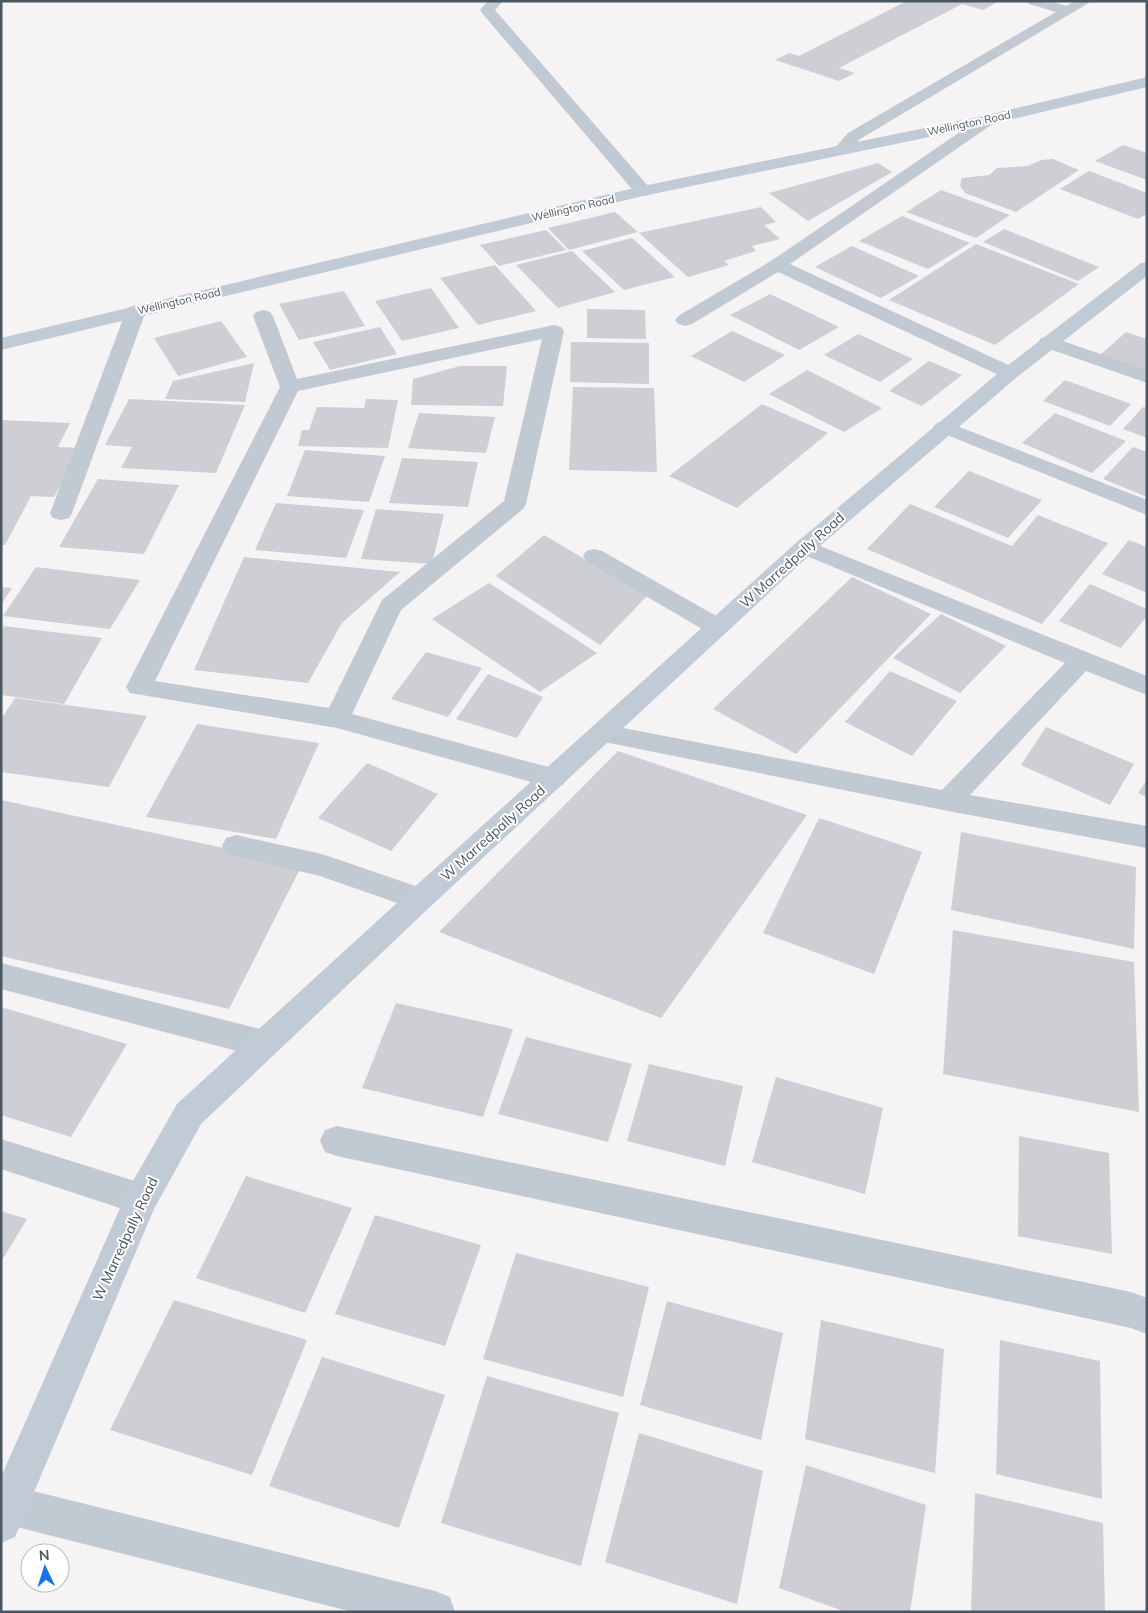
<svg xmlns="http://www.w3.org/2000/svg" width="1148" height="1613" viewBox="0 0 1148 1613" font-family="Mulish,sans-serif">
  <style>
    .building { fill: #cdcfd5 }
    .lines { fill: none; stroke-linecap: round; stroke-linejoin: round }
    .lane { fill: #c1cad2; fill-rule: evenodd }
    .street { fill: #c1cad2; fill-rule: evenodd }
    .secondary { fill: #c1cbd6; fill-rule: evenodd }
    .labels { text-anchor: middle; stroke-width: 4; stroke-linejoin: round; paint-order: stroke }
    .far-street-label { font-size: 11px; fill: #4a5661; stroke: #fff }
    .street-label { font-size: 14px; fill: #4a5661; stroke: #fff }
  </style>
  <rect width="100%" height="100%" fill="#f5f3f3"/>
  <path class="building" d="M 907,1 L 999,1 L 983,10 L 962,4 L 839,68 L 855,73 L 839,81 L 775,60 L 789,53 L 799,56 Z
    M 1123,145 L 1147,153 L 1147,180 L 1095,161 Z
    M 1053,159 L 1079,170 L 1016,212 L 965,193 L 960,186 L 962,178 L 989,175 L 997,168 L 1028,166 L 1041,160 Z
    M 878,163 L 892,172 L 808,221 L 769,193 Z
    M 1089,171 L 1147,193 L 1147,214 L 1138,219 L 1060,189 Z
    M 941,190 L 1010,215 L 976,238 L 906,212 Z
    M 761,207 L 776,222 L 764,225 L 780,239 L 752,246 L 756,251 L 724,261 L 729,265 L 688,277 L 639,233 Z
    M 615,212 L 638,232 L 569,250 L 548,228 Z
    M 902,216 L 970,243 L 928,269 L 859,241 Z
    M 1004,229 L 1099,267 L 1078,281 L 983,242 Z
    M 546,230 L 566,250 L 499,266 L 480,245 Z
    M 632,238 L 675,277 L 624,290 L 582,251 Z
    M 976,244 L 1079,284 L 995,345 L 889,300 Z
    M 852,246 L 919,276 L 881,298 L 815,267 Z
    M 572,251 L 615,292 L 558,308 L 516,265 Z
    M 495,265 L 536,311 L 478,325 L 440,278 Z
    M 431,288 L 459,328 L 402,341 L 375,301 Z
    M 344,291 L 365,326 L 299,340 L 279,304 Z
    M 770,294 L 839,327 L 799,350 L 730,315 Z
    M 587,309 L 645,310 L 646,339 L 587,338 Z
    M 221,321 L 247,357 L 178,376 L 154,338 Z
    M 380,327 L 397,354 L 330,370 L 313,342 Z
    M 732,331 L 785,355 L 744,382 L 691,356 Z
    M 1126,332 L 1147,339 L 1147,372 L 1100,355 Z
    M 858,334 L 913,359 L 880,382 L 824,355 Z
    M 571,342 L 649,343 L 649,384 L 570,382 Z
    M 929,361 L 962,375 L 922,406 L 889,391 Z
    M 254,363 L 245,402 L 165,399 L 173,381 Z
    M 460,366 L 507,366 L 503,406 L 411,405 L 413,379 Z
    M 807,370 L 882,408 L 844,432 L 769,394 Z
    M 1065,380 L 1131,404 L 1110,426 L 1043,401 Z
    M 573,387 L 654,388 L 657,472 L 569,470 Z
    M 129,399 L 245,405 L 216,473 L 121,468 L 132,447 L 105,445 Z
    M 366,399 L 398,400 L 388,448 L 298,446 L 302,430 L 309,430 L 317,407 L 364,408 Z
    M 762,404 L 828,433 L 737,508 L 669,476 Z
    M 1143,407 L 1147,408 L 1147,438 L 1123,429 Z
    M 419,413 L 495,417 L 486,453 L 408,448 Z
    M 1055,413 L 1126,441 L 1092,473 L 1022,443 Z
    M 1,420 L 70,423 L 58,447 L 81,448 L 54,497 L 31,496 L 5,545 L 1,545 Z
    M 1133,447 L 1147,452 L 1147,497 L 1103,479 Z
    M 305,450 L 385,456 L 369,502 L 287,496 Z
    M 402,458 L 478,462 L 468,507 L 389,503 Z
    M 969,471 L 1042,500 L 1008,538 L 934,507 Z
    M 98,479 L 179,485 L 144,554 L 59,547 Z
    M 276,503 L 364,510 L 346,558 L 255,550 Z
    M 910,504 L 1012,546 L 1038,515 L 1108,543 L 1042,624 L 867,549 Z
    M 376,509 L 444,514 L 432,564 L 361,559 Z
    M 544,535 L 647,596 L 600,645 L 496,576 Z
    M 1129,540 L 1147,547 L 1147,593 L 1102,574 Z
    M 244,557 L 400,572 L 342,623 L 308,683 L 194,670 Z
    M 36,567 L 140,580 L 110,629 L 3,616 Z
    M 852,577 L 931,614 L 796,754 L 713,709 Z
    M 489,583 L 597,653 L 540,692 L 432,619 Z
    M 1090,584 L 1147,609 L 1147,616 L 1121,648 L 1059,621 Z
    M 1,587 L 12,588 L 1,605 Z
    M 941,614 L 1006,646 L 960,693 L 893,658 Z
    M 4,626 L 102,638 L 64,704 L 1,695 L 1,630 Z
    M 426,652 L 482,668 L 448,717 L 391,699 Z
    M 890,671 L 957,701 L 912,756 L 845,722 Z
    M 488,674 L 543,697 L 517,738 L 456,719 Z
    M 15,698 L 147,716 L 109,787 L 1,772 L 1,719 Z
    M 197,724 L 319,743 L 276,839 L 146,817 Z
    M 1046,727 L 1134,764 L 1110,805 L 1021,765 Z
    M 618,751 L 807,815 L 661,1018 L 439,932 Z
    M 367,763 L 438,794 L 391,851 L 318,818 Z
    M 1147,780 L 1147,797 L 1138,793 Z
    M 1,800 L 302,865 L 229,1009 L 1,956 Z
    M 819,818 L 922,852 L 874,974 L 763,933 Z
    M 961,832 L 1136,867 L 1134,949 L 951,910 Z
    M 953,930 L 1134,962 L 1139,1112 L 943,1074 Z
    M 396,1003 L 513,1029 L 483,1117 L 362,1088 Z
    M 1,1007 L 127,1044 L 71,1137 L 1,1115 Z
    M 526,1037 L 632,1064 L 608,1142 L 498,1114 Z
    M 649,1064 L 743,1086 L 725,1166 L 627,1141 Z
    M 776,1077 L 883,1108 L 865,1194 L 752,1162 Z
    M 1019,1136 L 1109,1153 L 1112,1254 L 1018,1236 Z
    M 246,1176 L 352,1208 L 305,1313 L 196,1278 Z
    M 1,1211 L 27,1219 L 1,1262 Z
    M 375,1215 L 481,1245 L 445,1346 L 335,1314 Z
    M 516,1253 L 649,1287 L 623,1397 L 483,1359 Z
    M 174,1300 L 307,1340 L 252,1475 L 110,1430 Z
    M 667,1301 L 783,1333 L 761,1440 L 640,1405 Z
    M 821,1320 L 944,1349 L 935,1473 L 805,1439 Z
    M 1000,1340 L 1100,1361 L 1102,1499 L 996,1474 Z
    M 322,1357 L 445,1395 L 399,1528 L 269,1486 Z
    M 487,1376 L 619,1413 L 581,1566 L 441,1523 Z
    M 639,1433 L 763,1471 L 737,1604 L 605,1562 Z
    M 806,1465 L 926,1505 L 910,1612 L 846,1612 L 779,1588 Z
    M 975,1493 L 1103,1523 L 1105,1612 L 971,1612 Z"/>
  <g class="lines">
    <path class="lane" d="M 594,549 L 602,551 L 725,621 L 729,627 L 725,633 L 717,635 L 709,633 L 586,561 L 583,556 L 586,551 Z"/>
    <path class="street" d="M 488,1 L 503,1 L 495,10 L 649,187 L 652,191 L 649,195 L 643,196 L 637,195 L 482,13 L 480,10 Z
      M 1027,1 L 1050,1 L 1066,6 L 1075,1 L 1092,1 L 860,139 L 848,152 L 836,152 L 834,149 L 848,133 L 1056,12 L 1029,4 Z
      M 988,115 L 994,117 L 996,120 L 994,123 L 790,264 L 1017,369 L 1020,373 L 1017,377 L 1010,379 L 1003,377 L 778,272 L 692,324 L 685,326 L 678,324 L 675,320 L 678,316 L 771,261 L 982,117 Z
      M 136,305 L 143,307 L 146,311 L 72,513 L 69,518 L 61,520 L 53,518 L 50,513 L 126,311 L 129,307 Z
      M 263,310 L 270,312 L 273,316 L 297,379 L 554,325 L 561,327 L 564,331 L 526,504 L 523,509 L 401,610 L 352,714 L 563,771 L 567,778 L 563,785 L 553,788 L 337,728 L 130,693 L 126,687 L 280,387 L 253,316 L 256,312 ZM 542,339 L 504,501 L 382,600 L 329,708 L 155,681 L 298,391 Z
      M 1048,336 L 1147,370 L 1147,383 L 1041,346 L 1038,342 L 1041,338 Z
      M 944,421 L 1147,500 L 1147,515 L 937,431 L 933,427 L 937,423 Z
      M 805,540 L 1147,676 L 1147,695 L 1086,671 L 970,795 L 1147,826 L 1147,848 L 948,811 L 594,740 L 590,733 L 594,726 L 603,724 L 942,790 L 1065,663 L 797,552 L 793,547 L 797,542 Z
      M 236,835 L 322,854 L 430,891 L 435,899 L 430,907 L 420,911 L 320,876 L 226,854 L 222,846 L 226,838 Z
      M 1,963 L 264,1030 L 275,1034 L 280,1044 L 275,1054 L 264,1058 L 1,989 Z
      M 337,1126 L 1131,1292 L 1147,1298 L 1147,1334 L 1131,1328 L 337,1156 L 325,1152 L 320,1141 L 325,1130 Z
      M 1,1139 L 141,1183 L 153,1188 L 158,1199 L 153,1210 L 141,1215 L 1,1169 Z
      M 9,1485 L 435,1591 L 450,1597 L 455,1612 L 353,1612 L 9,1525 L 1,1521 L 1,1489 Z"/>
    <path class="secondary" d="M 1147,77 L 1147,87 L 988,125 L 643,196 L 1,350 L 1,338 L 643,186 L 988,115 Z
      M 1147,262 L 1147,276 L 1017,377 L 813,552 L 430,907 L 201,1124 L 154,1209 L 15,1537 L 1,1543 L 1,1477 L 129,1188 L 177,1104 L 410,891 L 797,542 L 1003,369 L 1141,263 Z"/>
  </g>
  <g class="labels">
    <g class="far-street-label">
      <text transform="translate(969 123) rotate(-12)" y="4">Wellington Road</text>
      <text transform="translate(573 208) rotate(-13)" y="4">Wellington Road</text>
      <text transform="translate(179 301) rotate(-13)" y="4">Wellington Road</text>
    </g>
    <g class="street-label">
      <text transform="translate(792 560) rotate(-42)" y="5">W Marredpally Road</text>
      <text transform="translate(493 833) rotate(-42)" y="5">W Marredpally Road</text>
      <text transform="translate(125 1239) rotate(-65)" y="5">W Marredpally Road</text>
    </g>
  </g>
  <rect width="1148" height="1613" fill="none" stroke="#4a5661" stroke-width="5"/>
  <g transform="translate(45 1568) rotate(356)"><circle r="24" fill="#ffffff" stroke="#b7bbc0"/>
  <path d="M0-4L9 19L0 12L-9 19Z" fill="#1a73e8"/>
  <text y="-8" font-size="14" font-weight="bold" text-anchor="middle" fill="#4a5661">N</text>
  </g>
</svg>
